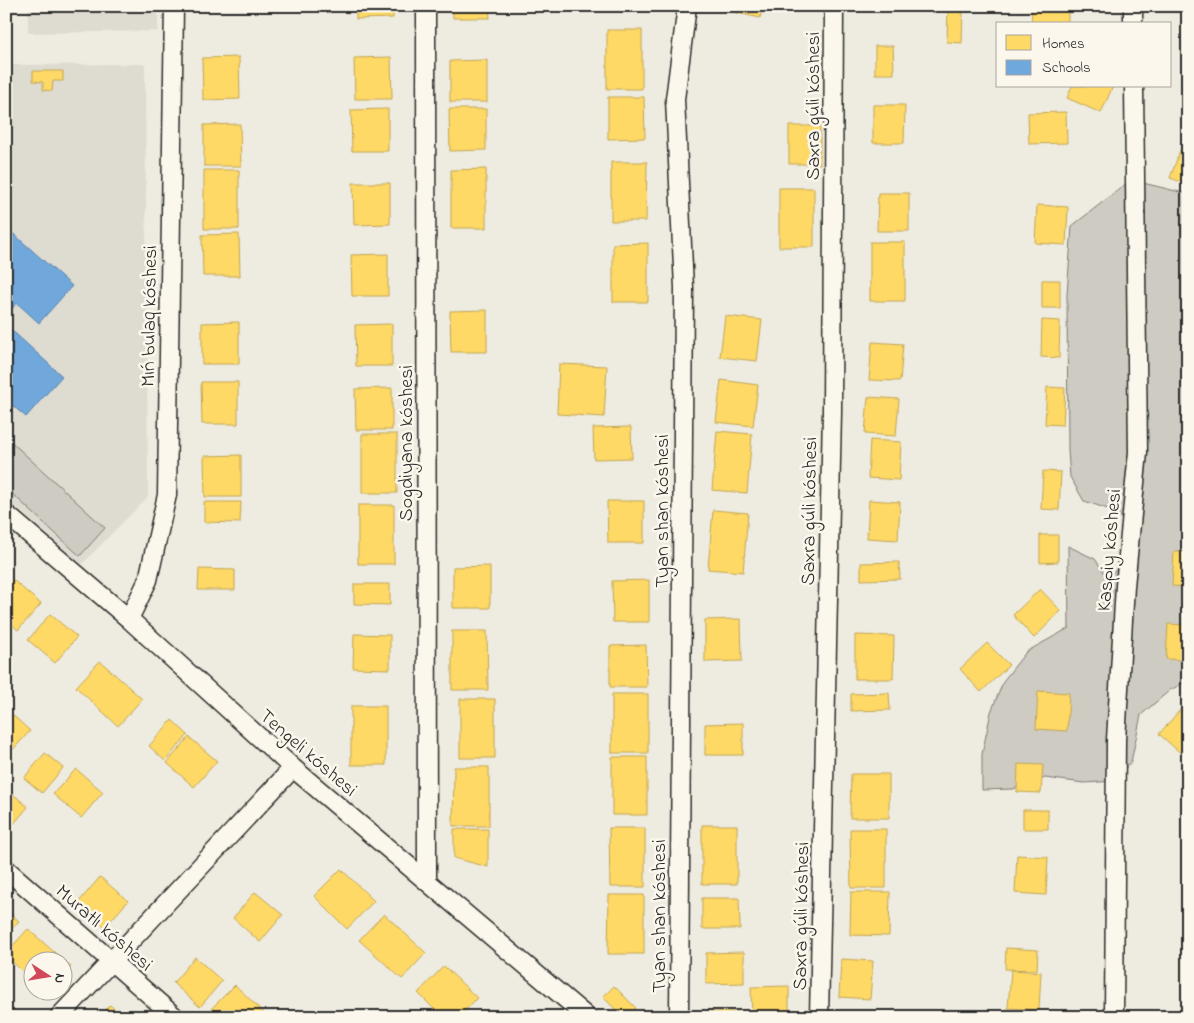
<svg xmlns="http://www.w3.org/2000/svg" width="1194" height="1023" viewBox="0 0 1194 1023" font-family="'Indie Flower',sans-serif">
  <style>
    .built { fill: #dedbd1 }
    .green { fill: #cecbc2; stroke: #7c7b76 }
    .homes { fill: #ffd966; stroke: #bfa554 }
    .schools { fill: #6fa8dc; stroke: #5b82a7 }
    .lines { fill: none; stroke-linecap: round; stroke-linejoin: round }
    .street-casing { stroke: #2b2b2b; stroke-width: 21 }
    .street { stroke: #fbf7ec; stroke-width: 18 }
    .labels { text-anchor: middle; stroke-width: 5; stroke-linejoin: round; paint-order: stroke }
    .street-label { font-size: 20px; fill: #2b2b2b; stroke: #fbf7ec }
  </style>
  <rect width="100%" height="100%" fill="#eeebe0"/>
  <filter id="ink" filterUnits="userSpaceOnUse"><feTurbulence type="fractalNoise" baseFrequency=".02" numOctaves="2"/><feDisplacementMap in="SourceGraphic" scale="10" xChannelSelector="R" yChannelSelector="G"/><feConvolveMatrix kernelMatrix="1 2 1 2 8 2 1 2 1" color-interpolation-filters="sRGB"/></filter>
  <g filter="url(#ink)">
    <path class="built" d="M 28,6 L 158,6 L 158,31 L 28,33 Z
      M 145,64 L 148,497 L 81,565 L 6,498 L 6,65 Z"/>
    <path class="green" d="M 1131,180 L 1188,194 L 1188,681 L 1170,690 L 1141,715 L 1131,762 L 1115,781 L 1084,783 L 1045,778 L 1013,789 L 982,790 L 982,754 L 991,712 L 1004,680 L 1026,652 L 1069,628 L 1068,546 L 1095,559 L 1108,578 L 1137,547 L 1117,512 L 1084,501 L 1070,477 L 1068,451 L 1067,294 L 1072,226 Z
      M 6,437 L 105,528 L 80,556 L 6,488 Z"/>
    <path class="homes" d="M 356,6 L 393,6 L 393,18 L 356,19 Z
      M 453,6 L 489,6 L 490,18 L 453,18 Z
      M 707,6 L 763,6 L 760,18 Z
      M 1031,6 L 1068,6 L 1068,24 L 1032,24 Z
      M 948,8 L 963,8 L 962,43 L 947,42 Z
      M 607,30 L 642,30 L 642,89 L 607,89 Z
      M 875,46 L 893,46 L 894,74 L 875,74 Z
      M 239,57 L 240,99 L 203,100 L 202,58 Z
      M 391,57 L 392,99 L 355,99 L 354,58 Z
      M 487,60 L 487,102 L 450,102 L 450,61 Z
      M 33,71 L 63,71 L 63,81 L 53,81 L 52,91 L 43,90 L 43,82 L 33,81 Z
      M 1072,86 L 1113,86 L 1101,113 L 1067,98 Z
      M 608,97 L 644,97 L 645,138 L 608,139 Z
      M 873,105 L 905,105 L 904,143 L 873,143 Z
      M 388,109 L 388,151 L 352,151 L 351,110 Z
      M 449,109 L 486,109 L 486,150 L 450,151 Z
      M 1066,112 L 1067,143 L 1029,144 L 1028,113 Z
      M 240,124 L 241,166 L 204,166 L 204,125 Z
      M 789,126 L 820,126 L 820,164 L 789,164 Z
      M 1182,145 L 1188,148 L 1187,184 L 1170,178 Z
      M 611,162 L 647,162 L 646,221 L 611,221 Z
      M 486,169 L 486,228 L 451,228 L 451,170 Z
      M 204,170 L 239,170 L 239,229 L 204,229 Z
      M 353,183 L 390,183 L 390,224 L 354,225 Z
      M 779,188 L 814,188 L 814,247 L 779,247 Z
      M 878,193 L 909,193 L 909,231 L 877,231 Z
      M 1037,205 L 1068,207 L 1066,245 L 1035,243 Z
      M 239,234 L 240,276 L 203,276 L 202,235 Z
      M 870,242 L 905,242 L 905,301 L 870,301 Z
      M 648,243 L 648,302 L 613,302 L 613,244 Z
      M 388,254 L 388,296 L 352,296 L 351,255 Z
      M 1042,280 L 1060,280 L 1060,308 L 1042,308 Z
      M 487,310 L 487,352 L 451,352 L 450,311 Z
      M 725,316 L 762,320 L 757,361 L 720,357 Z
      M 1042,320 L 1060,321 L 1059,358 L 1041,357 Z
      M 239,322 L 239,364 L 202,364 L 202,323 Z
      M 392,324 L 392,366 L 356,366 L 355,325 Z
      M 872,342 L 903,344 L 900,381 L 869,380 Z
      M 559,364 L 607,366 L 604,417 L 557,414 Z
      M 721,380 L 758,385 L 753,426 L 716,422 Z
      M 201,382 L 238,382 L 238,424 L 202,424 Z
      M 1047,387 L 1065,388 L 1063,425 L 1045,424 Z
      M 392,388 L 392,430 L 356,430 L 355,389 Z
      M 868,397 L 899,399 L 896,436 L 865,434 Z
      M 631,427 L 632,458 L 594,459 L 593,428 Z
      M 717,431 L 752,434 L 747,493 L 712,490 Z
      M 362,434 L 397,434 L 397,493 L 362,493 Z
      M 870,440 L 901,442 L 899,480 L 868,478 Z
      M 241,455 L 241,497 L 205,497 L 204,456 Z
      M 1043,471 L 1061,472 L 1059,510 L 1041,509 Z
      M 869,500 L 900,502 L 898,540 L 867,538 Z
      M 607,501 L 644,501 L 644,543 L 608,543 Z
      M 204,502 L 241,502 L 240,523 L 204,522 Z
      M 358,505 L 394,505 L 394,564 L 358,564 Z
      M 713,510 L 748,513 L 743,572 L 708,569 Z
      M 1040,535 L 1058,535 L 1058,562 L 1040,563 Z
      M 1174,551 L 1188,552 L 1188,587 L 1172,586 Z
      M 899,562 L 900,579 L 861,580 L 861,563 Z
      M 490,566 L 490,608 L 453,608 L 453,567 Z
      M 199,569 L 235,570 L 235,590 L 198,590 Z
      M 13,580 L 41,604 L 18,630 L 6,620 L 6,588 Z
      M 649,580 L 649,622 L 613,622 L 612,581 Z
      M 354,584 L 390,584 L 390,605 L 354,604 Z
      M 1040,589 L 1061,611 L 1034,638 L 1013,615 Z
      M 50,614 L 77,637 L 55,663 L 28,640 Z
      M 741,619 L 742,661 L 705,662 L 705,620 Z
      M 1168,624 L 1186,625 L 1184,660 L 1166,659 Z
      M 452,631 L 487,631 L 488,690 L 452,690 Z
      M 354,634 L 390,635 L 390,669 L 353,668 Z
      M 855,635 L 894,636 L 893,679 L 855,679 Z
      M 987,643 L 1009,665 L 981,692 L 960,669 Z
      M 646,645 L 647,687 L 610,687 L 610,646 Z
      M 100,661 L 142,699 L 118,726 L 76,687 Z
      M 1038,691 L 1069,693 L 1067,731 L 1036,729 Z
      M 889,693 L 890,710 L 851,711 L 851,694 Z
      M 612,694 L 648,694 L 648,753 L 612,753 Z
      M 460,699 L 495,699 L 495,758 L 460,758 Z
      M 1188,701 L 1188,754 L 1185,757 L 1159,734 Z
      M 351,706 L 386,706 L 386,765 L 351,765 Z
      M 6,709 L 30,731 L 6,757 Z
      M 172,720 L 188,735 L 165,761 L 149,746 Z
      M 743,723 L 743,755 L 705,755 L 705,724 Z
      M 189,737 L 217,761 L 194,787 L 167,763 Z
      M 45,753 L 63,768 L 42,793 L 24,778 Z
      M 612,757 L 647,757 L 647,815 L 612,815 Z
      M 1018,764 L 1043,765 L 1041,793 L 1017,792 Z
      M 454,767 L 489,767 L 489,826 L 453,826 Z
      M 76,769 L 103,792 L 81,818 L 53,794 Z
      M 851,774 L 889,774 L 889,818 L 850,818 Z
      M 6,788 L 28,807 L 6,833 Z
      M 1023,810 L 1048,810 L 1048,829 L 1023,829 Z
      M 702,825 L 737,825 L 737,884 L 702,884 Z
      M 609,828 L 645,828 L 645,887 L 610,887 Z
      M 454,829 L 488,829 L 488,867 L 454,858 Z
      M 850,829 L 886,829 L 886,888 L 851,888 Z
      M 1017,855 L 1048,857 L 1046,895 L 1015,893 Z
      M 341,869 L 374,901 L 347,929 L 314,896 Z
      M 100,877 L 128,901 L 105,927 L 78,903 Z
      M 255,892 L 283,915 L 260,942 L 233,918 Z
      M 851,892 L 890,892 L 889,936 L 850,935 Z
      M 609,895 L 644,895 L 644,954 L 608,954 Z
      M 702,898 L 739,898 L 740,929 L 702,929 Z
      M 6,910 L 19,921 L 6,935 Z
      M 384,914 L 426,953 L 402,979 L 359,940 Z
      M 28,929 L 71,967 L 62,976 L 62,960 L 32,960 L 32,980 L 6,956 L 6,953 Z
      M 1006,948 L 1038,950 L 1037,970 L 1005,969 Z
      M 744,952 L 744,983 L 706,984 L 706,953 Z
      M 195,957 L 222,981 L 200,1007 L 173,983 Z
      M 841,959 L 873,961 L 870,999 L 839,997 Z
      M 444,966 L 477,998 L 459,1017 L 442,1017 L 418,993 Z
      M 1011,970 L 1041,972 L 1039,1010 L 1008,1008 Z
      M 235,985 L 268,1017 L 213,1017 L 208,1012 Z
      M 614,986 L 636,1008 L 627,1017 L 623,1017 L 603,997 Z
      M 789,986 L 789,1017 L 752,1017 L 751,987 Z
      M 110,1005 L 123,1017 L 99,1017 Z
      M 704,1012 L 740,1012 L 740,1017 L 704,1017 Z"/>
    <path class="schools" d="M 6,227 L 72,286 L 39,323 L 17,303 L 6,315 Z
      M 6,325 L 62,376 L 26,417 L 6,400 Z"/>
    <g class="lines">
      <g class="street-casing">
        <path id="street" d="M 426,6 L 427,881
          M 1133,6 L 1133,24
          M 6,514 L 129,619 L 293,768 L 587,1017
          M 129,619 L 148,580 L 167,495 L 174,6
          M 6,869 L 175,1017
          M 59,1017 L 293,768
          M 679,1017 L 684,288 L 675,99 L 687,6
          M 819,1017 L 832,412 L 834,6
          M 1114,1017 L 1116,740 L 1125,586 L 1138,452 L 1134,86"/>
      </g>
      <use href="#street" class="street"/>
    </g>
  </g>
  <g class="labels">
    <g class="street-label">
      <text transform="translate(812 106) rotate(-90)" y="7">Saxra gúli kóshesi</text>
      <text transform="translate(148 316) rotate(-89)" y="7">Mıń bulaq kóshesi</text>
      <text transform="translate(405 443) rotate(-90)" y="7">Sogdiyana kóshesi</text>
      <text transform="translate(661 511) rotate(-90)" y="7">Tyan shan kóshesi</text>
      <text transform="translate(808 511) rotate(-89)" y="7">Saxra gúli kóshesi</text>
      <text transform="translate(1108 550) rotate(-85)" y="7">Kaspiy kóshesi</text>
      <text transform="translate(309 752) rotate(41)" y="7">Tengeli kóshesi</text>
      <text transform="translate(658 916) rotate(-90)" y="7">Tyan shan kóshesi</text>
      <text transform="translate(800 916) rotate(-89)" y="7">Saxra gúli kóshesi</text>
      <text transform="translate(105 927) rotate(41)" y="7">Muratlı kóshesi</text>
    </g>
  </g>
  <rect width="1194" height="1023" fill="none" stroke="#fbf7ec" stroke-width="25"/>
  <rect x="12" y="12" width="1169" height="998" fill="none" stroke="#2b2b2b" stroke-width="2" filter="url(#ink)"/>
  <rect x="996" y="22" width="175" height="65" fill="#fbf7ec" stroke="#a8a59f"/>
  <rect x="1006" y="35" width="25" height="15" fill="#ffd966" stroke="#a8a59f"/>
  <text x="1042" y="48" font-size="15" fill="#2b2b2b">Homes</text>
  <rect x="1006" y="60" width="25" height="15" fill="#6fa8dc" stroke="#a8a59f"/>
  <text x="1042" y="72" font-size="15" fill="#2b2b2b">Schools</text>
  <g transform="translate(48 976) rotate(102)"><circle r="24" fill="#fbf7ec" stroke="#a8a59f"/>
  <path d="M0-4L9 19L0 12L-9 19Z" fill="#d1495b"/>
  <text y="-8" font-size="14" font-weight="bold" text-anchor="middle" fill="#2b2b2b">N</text>
  </g>
</svg>
